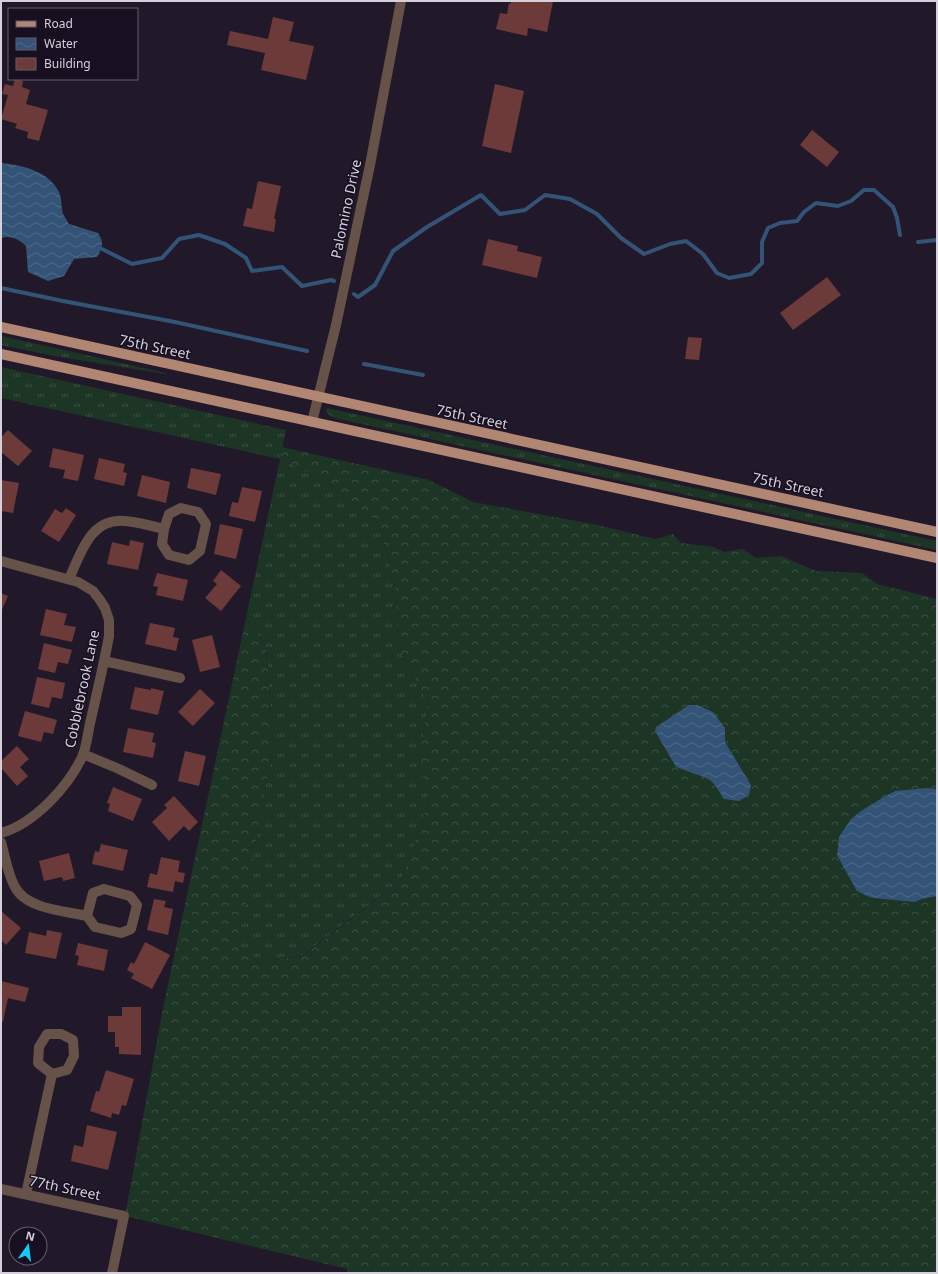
<svg xmlns="http://www.w3.org/2000/svg" width="938" height="1274" viewBox="0 0 938 1274" font-family="'Noto Sans',sans-serif">
  <style>
    .grass { fill: url(#grass-tufts) }
    .forest { fill: url(#forest-crowns) }
    .water { fill: url(#water-waves) }
    .lines { fill: none; stroke-linecap: round; stroke-linejoin: round }
    .stream { stroke: #335377; stroke-width: 4 }
    .building { fill: #6c3a38 }
    .minor { stroke: #675249; stroke-width: 10 }
    .major { stroke: #b18773; stroke-width: 10 }
    .labels { text-anchor: middle; stroke-width: 3; stroke-linejoin: round; paint-order: stroke }
    .street-label { font-size: 14px; fill: #d5d0dc; stroke: #181020 }
  </style>
  <defs>
    <pattern id="grass-tufts" width="24" height="20" patternUnits="userSpaceOnUse"><rect width="24" height="20" fill="#1c3525"/><path d="M3 7l-1-3M5 7V3M7 7l1-3M15 17l-1-3M17 17v-4M19 17l1-3" fill="none" stroke="#3c5144"/></pattern>
    <pattern id="forest-crowns" width="20" height="18" patternUnits="userSpaceOnUse"><rect width="20" height="18" fill="#1c3525"/><path d="M2 6a3 3 0 1 1 6 0M12 15a3 3 0 1 1 6 0" fill="none" stroke="#3c5144"/></pattern>
    <pattern id="water-waves" width="16" height="10" patternUnits="userSpaceOnUse"><rect width="16" height="10" fill="#335377"/><path d="M0 5q4-4 8 0t8 0" fill="none" stroke="#506b8a"/></pattern>
  </defs>
  <rect width="100%" height="100%" fill="#21192a"/>
  <path class="grass" d="M 1,336 L 166,373 L 165,374 L 54,356 L 1,345 Z
    M 1,367 L 286,430 L 280,459 L 322,479 L 379,523 L 396,591 L 398,647 L 428,702 L 419,764 L 430,799 L 402,879 L 302,956 L 258,962 L 237,944 L 273,746 L 266,646 L 246,618 L 280,459 L 1,398 Z
    M 327,408 L 937,541 L 937,550 L 339,419 C 334,418 329,416 326,412 Z"/>
  <path class="forest" d="M 282,447 L 429,480 L 473,502 L 593,524 L 655,539 L 673,534 L 681,543 L 713,547 L 724,552 L 743,549 L 756,558 L 781,556 L 816,571 L 862,573 L 877,584 L 937,599 L 937,1273 L 347,1273 L 347,1269 L 125,1216 L 163,1008 L 246,618 L 266,646 L 273,746 L 238,944 L 258,962 L 303,956 L 402,879 L 430,799 L 419,764 L 428,702 L 398,647 L 396,591 L 379,523 L 322,479 L 280,459 Z"/>
  <path class="water" d="M 1,163 C 22,165 49,171 59,192 C 62,199 61,207 63,214 C 65,217 67,221 69,224 L 98,233 C 104,242 103,248 97,257 L 74,259 L 64,276 L 48,281 L 28,272 L 26,246 C 18,239 12,235 1,238 Z
    M 689,705 L 697,705 L 713,712 L 725,728 L 725,742 L 751,785 L 749,795 L 739,801 L 724,799 L 715,785 L 709,779 L 676,767 L 655,731 L 656,727 Z
    M 927,788 L 937,789 L 937,896 L 922,899 L 915,902 L 873,898 L 867,896 L 857,891 L 844,868 L 837,855 L 839,837 L 851,819 L 861,811 L 882,798 L 895,791 Z"/>
  <g class="lines">
    <path class="stream" d="M 918,242 L 937,240
      M 102,249 L 132,264 L 162,258 L 179,239 L 199,235 L 225,244 L 246,258 L 252,271 L 282,267 L 302,286 L 331,280 L 334,281
      M 1,288 L 63,301 L 175,322 L 307,351
      M 354,294 L 358,297 L 375,285 L 393,251 L 427,227 L 481,195 L 500,214 L 525,210 L 545,195 L 570,199 L 597,214 L 621,238 L 644,254 L 670,244 L 686,241 L 703,254 L 717,273 L 729,278 L 751,274 L 762,263 L 762,242 L 768,228 L 780,223 L 797,221 L 804,212 L 816,203 L 838,206 L 851,201 L 864,190 L 874,190 L 893,207 L 897,218 L 900,235
      M 364,364 L 423,375"/>
  </g>
  <path class="building" d="M 511,1 L 553,1 L 547,32 L 528,28 L 527,36 L 496,29 L 500,13 L 507,14 L 509,3 L 511,4 Z
    M 273,17 L 294,22 L 289,41 L 314,46 L 306,80 L 261,70 L 265,53 L 227,45 L 230,31 L 268,39 Z
    M 15,79 L 23,81 L 22,87 L 30,90 L 26,104 L 48,110 L 39,141 L 27,138 L 28,132 L 15,128 L 17,124 L 1,119 L 8,95 L 2,94 L 5,84 L 13,86 Z
    M 495,84 L 524,91 L 511,153 L 482,146 Z
    M 812,130 L 839,152 L 827,167 L 800,145 Z
    M 258,181 L 281,186 L 274,219 L 276,219 L 274,232 L 243,226 L 247,208 L 252,209 Z
    M 488,239 L 518,246 L 517,251 L 542,257 L 537,278 L 482,265 Z
    M 827,277 L 841,295 L 793,330 L 780,313 Z
    M 688,337 L 702,338 L 699,360 L 685,359 Z
    M 8,430 L 32,451 L 18,466 L 1,452 L 1,437 Z
    M 53,448 L 84,455 L 78,481 L 63,478 L 65,470 L 49,467 Z
    M 99,458 L 125,464 L 123,472 L 127,473 L 124,486 L 94,479 Z
    M 191,468 L 221,474 L 216,495 L 187,488 Z
    M 142,475 L 170,482 L 166,503 L 137,496 Z
    M 1,480 L 19,483 L 13,513 L 1,511 Z
    M 242,487 L 262,491 L 255,522 L 229,516 L 232,502 L 238,503 Z
    M 66,508 L 76,515 L 59,542 L 41,531 L 55,509 L 62,513 Z
    M 220,524 L 243,529 L 236,559 L 214,554 Z
    M 130,540 L 144,543 L 138,570 L 107,564 L 112,542 L 129,546 Z
    M 221,570 L 241,586 L 221,611 L 205,598 L 217,584 L 213,581 Z
    M 157,573 L 188,580 L 183,601 L 156,595 L 158,587 L 153,586 Z
    M 1,593 L 8,596 L 1,612 Z
    M 46,609 L 67,614 L 64,625 L 76,627 L 72,642 L 40,635 Z
    M 150,623 L 175,628 L 173,637 L 179,638 L 176,651 L 145,644 Z
    M 212,635 L 220,667 L 200,672 L 192,640 Z
    M 44,643 L 72,650 L 68,664 L 58,662 L 55,673 L 38,669 Z
    M 37,677 L 65,683 L 62,699 L 52,697 L 49,708 L 31,704 Z
    M 135,687 L 151,690 L 151,688 L 164,691 L 158,715 L 130,709 Z
    M 200,689 L 215,703 L 193,726 L 178,712 Z
    M 25,711 L 57,720 L 53,734 L 44,732 L 41,742 L 18,736 Z
    M 128,728 L 154,733 L 152,742 L 156,743 L 153,758 L 123,752 Z
    M 17,746 L 29,759 L 20,767 L 28,776 L 17,786 L 1,768 L 1,761 Z
    M 185,751 L 206,756 L 199,786 L 178,781 Z
    M 113,787 L 142,799 L 133,821 L 108,811 L 110,804 L 107,803 Z
    M 174,796 L 198,822 L 189,831 L 184,826 L 169,841 L 152,822 L 167,808 L 164,805 Z
    M 101,844 L 128,850 L 123,871 L 92,864 L 95,851 L 99,852 Z
    M 69,853 L 75,878 L 63,881 L 62,877 L 44,881 L 39,861 Z
    M 161,857 L 180,861 L 178,872 L 185,873 L 183,883 L 175,881 L 173,892 L 147,887 L 150,873 L 157,875 Z
    M 154,899 L 166,901 L 164,907 L 173,909 L 168,935 L 147,930 Z
    M 1,911 L 21,928 L 6,945 L 1,940 Z
    M 47,930 L 62,933 L 56,959 L 25,953 L 29,932 L 46,936 Z
    M 145,942 L 170,955 L 152,989 L 131,978 L 134,974 L 127,970 L 131,962 L 134,964 Z
    M 78,943 L 108,950 L 104,971 L 77,965 L 79,956 L 75,955 Z
    M 1,981 L 29,988 L 25,1002 L 8,998 L 3,1022 L 1,1021 Z
    M 122,1007 L 141,1007 L 141,1055 L 119,1054 L 119,1047 L 115,1047 L 115,1032 L 108,1032 L 108,1016 L 122,1016 Z
    M 106,1070 L 134,1079 L 126,1106 L 122,1105 L 119,1115 L 112,1113 L 111,1118 L 90,1111 L 96,1091 L 99,1092 Z
    M 87,1125 L 117,1132 L 108,1170 L 71,1161 L 74,1145 L 83,1147 Z"/>
  <g class="lines">
    <path class="minor" d="M 312,422 L 336,325 L 370,165 L 401,1
      M 1,561 L 78,582 L 93,591 L 100,600 L 105,608 L 109,620 L 109,636 C 104,664 97,692 91,719 C 88,731 87,744 83,755 C 69,786 34,824 1,833
      M 69,579 C 81,553 90,518 125,521 C 138,522 152,526 164,529 L 162,544 L 169,555 L 189,560 L 200,551 L 206,524 L 198,512 L 181,508 L 169,514 L 164,529
      M 104,661 L 180,678
      M 83,754 L 119,769 L 152,785
      M 1,842 C 5,856 8,875 15,887 C 26,909 65,911 87,916 L 95,927 L 121,933 L 131,929 L 137,905 L 130,896 L 104,889 L 93,893 L 87,916
      M 1,1189 L 124,1216 L 112,1273
      M 26,1194 L 52,1074 L 38,1063 L 39,1047 L 47,1034 L 61,1034 L 73,1040 L 74,1056 L 67,1070 L 52,1074"/>
    <path class="major" d="M 1,327 L 937,532
      M 1,354 L 937,558"/>
  </g>
  <g class="labels">
    <g class="street-label">
      <text transform="translate(346 209) rotate(-78)" y="5">Palomino Drive</text>
      <text transform="translate(155 347) rotate(12)" y="5">75th Street</text>
      <text transform="translate(472 417) rotate(12)" y="5">75th Street</text>
      <text transform="translate(788 485) rotate(12)" y="5">75th Street</text>
      <text transform="translate(82 689) rotate(-78)" y="5">Cobblebrook Lane</text>
      <text transform="translate(65 1188) rotate(12)" y="5">77th Street</text>
    </g>
  </g>
  <rect width="938" height="1274" fill="none" stroke="#d5d0dc" stroke-width="4"/>
  <rect x="8" y="8" width="130" height="72" fill="#181020" stroke="#645d6b"/>
  <rect x="16" y="21" width="20" height="6" fill="#b18773" stroke="#645d6b"/>
  <text x="44" y="28" font-size="12" fill="#d5d0dc">Road</text>
  <rect x="16" y="38" width="20" height="12" fill="url(#water-waves)" stroke="#645d6b"/>
  <text x="44" y="48" font-size="12" fill="#d5d0dc">Water</text>
  <rect x="16" y="58" width="20" height="12" fill="#6c3a38" stroke="#645d6b"/>
  <text x="44" y="68" font-size="12" fill="#d5d0dc">Building</text>
  <g transform="translate(28 1246) rotate(14)"><circle r="19" fill="#181020" stroke="#645d6b"/>
  <path d="M0-3L7 15L0 10L-7 15Z" fill="#13cafb"/>
  <text y="-6" font-size="11" font-weight="bold" text-anchor="middle" fill="#d5d0dc">N</text>
  </g>
</svg>
